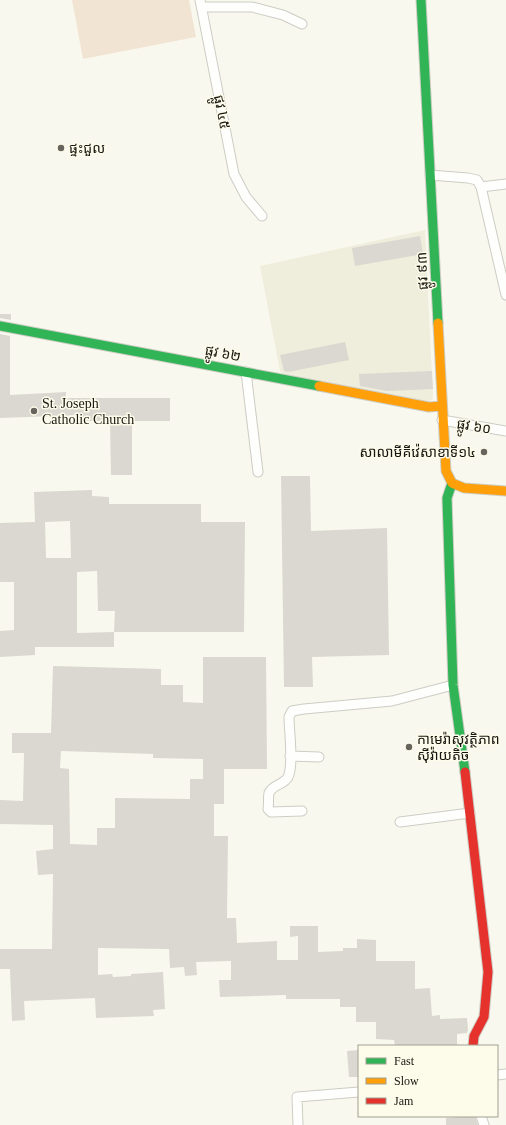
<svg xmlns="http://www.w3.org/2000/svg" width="506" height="1125" viewBox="0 0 506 1125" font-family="'Times New Roman','Noto Sans Khmer',serif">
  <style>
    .built { fill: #efeddb }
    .green { fill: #f2e4d2 }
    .building { fill: #dad8d0; fill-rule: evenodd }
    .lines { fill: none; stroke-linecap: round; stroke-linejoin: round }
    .street-casing { stroke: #cdcdc5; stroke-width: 11 }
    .fast-casing { stroke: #cdcdc5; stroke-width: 11 }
    .slow-casing { stroke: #cdcdc5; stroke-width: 11 }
    .jam-casing { stroke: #cdcdc5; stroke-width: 11 }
    .street { stroke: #fefefc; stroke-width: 9 }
    .fast { stroke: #30b455; stroke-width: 9 }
    .slow { stroke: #ff9f0a; stroke-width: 9 }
    .jam { stroke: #e5322d; stroke-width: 9 }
    .poi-dot { fill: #65645d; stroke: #fdfcea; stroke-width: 1.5 }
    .labels { text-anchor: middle; stroke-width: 3; stroke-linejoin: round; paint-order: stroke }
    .street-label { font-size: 14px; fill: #16150f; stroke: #fdfcea }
    .poi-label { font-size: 14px; fill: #16150f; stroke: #fdfcea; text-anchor: start }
  </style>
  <rect width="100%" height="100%" fill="#f9f8ee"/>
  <path class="built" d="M 425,230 L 433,399 L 423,404 L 287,378 L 280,371 L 260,266 Z"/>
  <path class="green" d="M 72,0 L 189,0 L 196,37 L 83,59 Z"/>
  <path class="building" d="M 420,236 L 423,254 L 355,266 L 352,248 Z
    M 0,314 L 11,314 L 11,320 L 0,318 Z
    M 0,334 L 10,336 L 10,395 L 66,392 L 66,398 L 170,398 L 170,421 L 132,421 L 132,475 L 111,475 L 110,421 L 82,421 L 82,415 L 0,418 Z
    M 345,342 L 349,360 L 288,372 L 284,371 L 280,355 Z
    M 432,371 L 433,389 L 387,391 L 360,386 L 359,374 Z
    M 281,476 L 310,476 L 311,531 L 387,528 L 389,655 L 312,657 L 313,687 L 284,687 Z
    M 92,490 L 92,496 L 109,497 L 109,504 L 201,504 L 201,522 L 245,522 L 244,632 L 114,632 L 114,647 L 35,647 L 35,655 L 0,657 L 0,631 L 14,630 L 14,582 L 0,582 L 0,523 L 35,522 L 34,492 ZM 70,521 L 71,558 L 46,558 L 45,522 ZM 97,571 L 98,611 L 115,611 L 114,632 L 77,633 L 77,572 Z
    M 203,657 L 266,657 L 267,769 L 224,769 L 224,804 L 214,804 L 214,836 L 228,836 L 227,918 L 236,918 L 237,943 L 277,941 L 277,960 L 298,960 L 298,936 L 290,937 L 290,926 L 318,926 L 318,952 L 343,951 L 343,948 L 357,948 L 357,939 L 376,940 L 376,961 L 415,961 L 415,989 L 430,988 L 432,1016 L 440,1015 L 440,1019 L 467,1018 L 468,1030 L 467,1033 L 457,1034 L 457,1046 L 395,1046 L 394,1040 L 376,1039 L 376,1022 L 356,1022 L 356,1007 L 340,1007 L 340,999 L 286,999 L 286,995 L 220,997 L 219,980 L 231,980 L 231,961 L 196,962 L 197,975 L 185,976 L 184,967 L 170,968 L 169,949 L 98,948 L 98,975 L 112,974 L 113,977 L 131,976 L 131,974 L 163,972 L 165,1009 L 153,1010 L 154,1016 L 96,1018 L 95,998 L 24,1001 L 25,1020 L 12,1021 L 10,969 L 0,969 L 0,949 L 52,949 L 53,874 L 38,875 L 36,851 L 53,849 L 53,825 L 0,824 L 0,800 L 23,801 L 24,753 L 12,753 L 12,733 L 51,733 L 53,666 L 161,669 L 161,685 L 183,685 L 183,702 L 203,703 ZM 61,751 L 153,754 L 153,758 L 203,759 L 203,779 L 190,779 L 190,799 L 115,798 L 115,828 L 97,828 L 97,845 L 70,844 L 69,769 L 60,768 Z
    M 359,1050 L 359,1077 L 349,1077 L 347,1051 Z
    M 475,1116 L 478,1125 L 446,1125 L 446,1118 Z"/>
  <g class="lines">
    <g class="street-casing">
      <path id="street" d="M 200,0 L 234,174 L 246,197 L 262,216
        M 202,7 L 252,7 L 283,15 L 302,24
        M 430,175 L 468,178 L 477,180 L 481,187 L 506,295
        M 481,187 L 506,184
        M 246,372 L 258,472
        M 442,420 L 506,431
        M 290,756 L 319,757
        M 302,811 L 271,812 L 268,809 C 269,804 268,798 269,793 C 273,784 284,785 288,777 C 294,765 289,731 289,717 L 292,711 L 304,709 L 392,701 L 453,685
        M 400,822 L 470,813
        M 497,1075 L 506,1074
        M 481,1116 L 484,1125
        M 298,1125 L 297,1097 L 359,1092"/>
    </g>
    <g class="fast-casing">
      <path id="fast" d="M 421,0 L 438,323
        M 0,326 L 319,386
        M 452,483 L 447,498 L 453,685 L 465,772"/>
    </g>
    <g class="slow-casing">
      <path id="slow" d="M 438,323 L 446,471 L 452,483 L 464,488 L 506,491
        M 319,386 L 429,407 L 442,406"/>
    </g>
    <g class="jam-casing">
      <path id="jam" d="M 465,772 L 488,972 L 484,1017 L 474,1036 L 473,1046"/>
    </g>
    <use href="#street" class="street"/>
    <use href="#fast" class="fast"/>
    <use href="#slow" class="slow"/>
    <use href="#jam" class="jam"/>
  </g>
  <g class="poi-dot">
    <circle cx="61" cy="148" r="4"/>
    <circle cx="34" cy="411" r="4"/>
    <circle cx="484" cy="452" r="4"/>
    <circle cx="409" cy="747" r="4"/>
  </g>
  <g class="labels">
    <g class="street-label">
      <text transform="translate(222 112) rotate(79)" y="5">ផ្លូវ ៤៥</text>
      <text transform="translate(422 271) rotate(-93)" y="5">ផ្លូវ ៩៣</text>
      <text transform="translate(223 353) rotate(11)" y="5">ផ្លូវ ៦២</text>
      <text transform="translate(474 426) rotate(9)" y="5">ផ្លូវ ៦០</text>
    </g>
    <g class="poi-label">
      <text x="69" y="153">ផ្ទះជួល</text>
      <text x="42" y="408">St. Joseph<tspan x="42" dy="16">Catholic Church</tspan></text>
      <text x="476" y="457" text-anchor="end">សាលាមីគីវ៉េសាខាទី១៤</text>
      <text x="417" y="744">កាមេរ៉ាសុវត្ថិភាព<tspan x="417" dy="16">ស៊ីវ៉ាយតិច</tspan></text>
    </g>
  </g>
  <rect x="358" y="1045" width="140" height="72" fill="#fdfcea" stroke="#a1a092"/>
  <rect x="366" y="1058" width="20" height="6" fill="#30b455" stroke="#a1a092"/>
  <text x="394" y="1065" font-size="12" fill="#16150f">Fast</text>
  <rect x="366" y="1078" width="20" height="6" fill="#ff9f0a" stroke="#a1a092"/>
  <text x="394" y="1085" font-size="12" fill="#16150f">Slow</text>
  <rect x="366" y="1098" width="20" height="6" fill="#e5322d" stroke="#a1a092"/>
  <text x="394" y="1105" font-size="12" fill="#16150f">Jam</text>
</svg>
